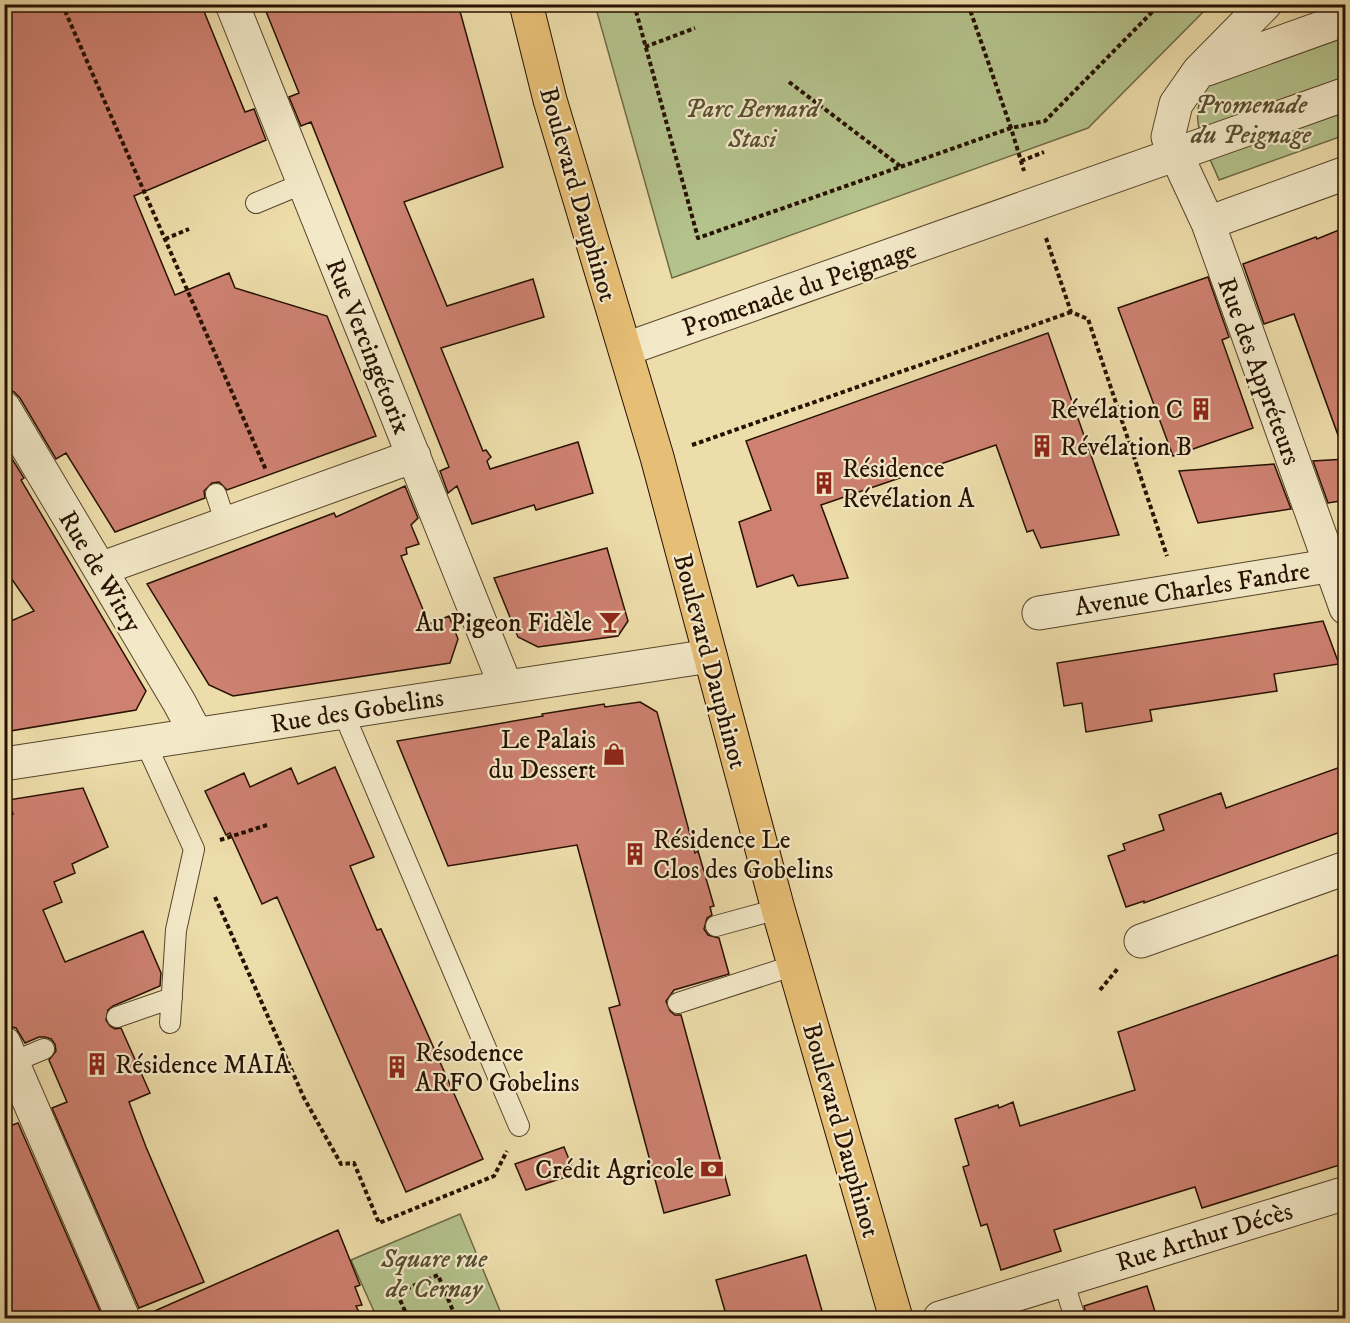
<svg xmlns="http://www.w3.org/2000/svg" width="1350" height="1323" viewBox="0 0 1350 1323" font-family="'IM FELL DW Pica',serif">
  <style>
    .green { fill: #b4c28c; stroke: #6e6a46; stroke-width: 1.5 }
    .building { fill: #ce8171; stroke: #271100; stroke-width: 1.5 }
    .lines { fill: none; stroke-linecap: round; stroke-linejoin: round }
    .lane-casing { stroke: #58442a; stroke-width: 22 }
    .street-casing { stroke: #58442a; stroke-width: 35 }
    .primary-casing { stroke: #271100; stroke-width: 35 }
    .path { stroke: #271100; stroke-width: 4; stroke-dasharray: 4.5 3; stroke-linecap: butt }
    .lane { stroke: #f3e9c8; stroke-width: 20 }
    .street { stroke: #f3e9c8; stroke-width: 33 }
    .primary { stroke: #e6be75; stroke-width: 33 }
    .labels { text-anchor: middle; stroke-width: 4.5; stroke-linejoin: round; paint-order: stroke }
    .park-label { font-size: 26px; font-style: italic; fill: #584f31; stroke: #f3e9c8 }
    .street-label { font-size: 26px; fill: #271100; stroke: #f3e9c8 }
    .poi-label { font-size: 26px; fill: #271100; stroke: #f3e9c8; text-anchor: start }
  </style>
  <rect width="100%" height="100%" fill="#edddaa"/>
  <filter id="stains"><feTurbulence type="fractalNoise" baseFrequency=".00333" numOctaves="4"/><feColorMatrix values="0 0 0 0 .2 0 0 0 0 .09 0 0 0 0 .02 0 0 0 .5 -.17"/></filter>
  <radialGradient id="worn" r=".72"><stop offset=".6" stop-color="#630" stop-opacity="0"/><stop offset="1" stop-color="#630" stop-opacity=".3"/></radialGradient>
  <path class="green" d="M 595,5 L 595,4 L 1210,5 L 1088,128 L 672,278 Z
    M 1345,37 L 1345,135 L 1219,180 C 1206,148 1184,115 1209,84 Z
    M 460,1214 L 503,1318 L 377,1318 L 351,1260 Z"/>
  <path class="building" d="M 4,4 L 201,4 L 245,112 L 254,109 L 266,140 L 134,196 L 175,295 L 229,273 L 235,288 L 327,316 L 376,436 L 227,490 L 219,482 L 212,483 L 204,491 L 205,498 L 115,532 L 66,453 L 56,459 L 20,398 L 14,392 L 4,389 Z
    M 263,4 L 458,4 L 503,167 L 404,202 L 447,306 L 533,279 L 544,317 L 441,348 L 483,451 L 486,450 L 491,457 L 487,461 L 490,469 L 578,442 L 593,493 L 536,510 L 534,505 L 472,524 L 457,486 L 448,493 L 440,471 L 449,467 L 311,122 L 301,126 L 289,97 L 299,93 Z
    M 1346,227 L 1346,445 L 1342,446 L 1294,314 L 1264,324 L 1243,264 L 1316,237 L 1317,239 Z
    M 1208,277 L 1229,337 L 1222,340 L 1253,428 L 1173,456 L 1118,308 Z
    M 1048,333 L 1119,535 L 1041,548 L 1033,530 L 1027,532 L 996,445 L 821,505 L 848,578 L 798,586 L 793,575 L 757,587 L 739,522 L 771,510 L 746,441 Z
    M 4,446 L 24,478 L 21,480 L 146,691 L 136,710 L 4,732 L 4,624 L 34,611 L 4,568 Z
    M 1346,459 L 1346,500 L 1328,503 L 1313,461 Z
    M 1274,464 L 1291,509 L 1198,523 L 1179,471 Z
    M 405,486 L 418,518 L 411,525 L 419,544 L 406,548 L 407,554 L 401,556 L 429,624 L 449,616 L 458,639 L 450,663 L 233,696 L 209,685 L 147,584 L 334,513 L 336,517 Z
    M 607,548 L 628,621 L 618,636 L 538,647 L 518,637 L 494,578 Z
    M 1323,621 L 1339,664 L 1274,674 L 1277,691 L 1150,710 L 1152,721 L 1086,732 L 1082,703 L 1064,706 L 1057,663 Z
    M 640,702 L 657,712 L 695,853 L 698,851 L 714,906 L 710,907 L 712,915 L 707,918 L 704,929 L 708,935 L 719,938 L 729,974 L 674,990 L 666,1001 L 670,1011 L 675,1015 L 681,1015 L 730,1195 L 664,1213 L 609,1008 L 620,1005 L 577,845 L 448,866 L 397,741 L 543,716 L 542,714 L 567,710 L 604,704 L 605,707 Z
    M 1346,765 L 1346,830 L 1144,903 L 1144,901 L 1126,907 L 1108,856 L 1125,850 L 1123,844 L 1164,830 L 1159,815 L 1221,793 L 1226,808 Z
    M 335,767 L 374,857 L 350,866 L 377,930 L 381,929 L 483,1159 L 406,1192 L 277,897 L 262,904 L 230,833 L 226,835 L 205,791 L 244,773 L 250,787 L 291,768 L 298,784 Z
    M 83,788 L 108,847 L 72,864 L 75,873 L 54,882 L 62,902 L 43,910 L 65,962 L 143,931 L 161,973 L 160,986 L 113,1006 L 108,1010 L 106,1020 L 110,1026 L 115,1029 L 121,1028 L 150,1093 L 129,1102 L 146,1147 L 204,1282 L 139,1308 L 52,1108 L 67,1102 L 49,1060 L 56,1051 L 55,1044 L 51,1039 L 45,1037 L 39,1037 L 25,1043 L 16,1028 L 4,1025 L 4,987 L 8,986 L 4,976 L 4,818 L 13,814 L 8,800 Z
    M 1346,952 L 1346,1163 L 1202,1208 L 1195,1187 L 1054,1230 L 1061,1251 L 1001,1270 L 987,1224 L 981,1226 L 963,1167 L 969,1165 L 955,1119 L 998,1105 L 999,1108 L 1013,1102 L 1020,1126 L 1135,1090 L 1118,1032 Z
    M 18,1123 L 103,1318 L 4,1318 L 4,1128 Z
    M 564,1147 L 575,1174 L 526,1190 L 515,1164 Z
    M 338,1230 L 360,1285 L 355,1287 L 362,1305 L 356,1306 L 362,1318 L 141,1318 L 141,1317 Z
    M 806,1255 L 824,1318 L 727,1318 L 716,1280 Z
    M 1147,1286 L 1157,1318 L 1087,1318 L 1084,1306 Z"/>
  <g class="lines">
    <g class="lane-casing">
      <path id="lane" d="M 256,203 L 304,183
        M 216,494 L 226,524
        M 343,712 L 519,1126
        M 145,742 L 194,849 L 176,930 L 170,1023
        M 716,926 L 778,909
        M 678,1003 L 795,965
        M 117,1017 L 172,998
        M 13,1062 L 44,1049
        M 1063,1280 L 1075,1318"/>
    </g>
    <g class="street-casing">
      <path id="street" d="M 232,4 L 506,687
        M 1265,4 L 1199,71 L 1176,104 L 1168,137 L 1208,223 L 1346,608
        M 1207,69 L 1346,19
        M 1208,223 L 1346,173
        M 626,349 L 1346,94
        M 4,408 L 179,702 L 196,734
        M 100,569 L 414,456
        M 1039,613 L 1346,563
        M 4,764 L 710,656
        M 1141,941 L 1346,868
        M 4,1043 L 123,1318
        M 940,1318 L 1346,1193"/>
    </g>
    <g class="primary-casing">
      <path id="primary" d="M 526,4 L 550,100 L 657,457 L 778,909 L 896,1318"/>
    </g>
    <path class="path" d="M 62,4 L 266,470
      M 634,4 L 698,238 L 1011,128 L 1045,121 L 1160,4
      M 968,4 L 1011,128 L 1024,171
      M 645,47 L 695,28
      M 789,82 L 900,166
      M 1021,161 L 1044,152
      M 1046,238 L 1071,312 L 1088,319 L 1167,556
      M 165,239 L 189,229
      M 692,445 L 1071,312
      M 220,840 L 267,825
      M 215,897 L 304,1098 L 341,1164 L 354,1163 L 379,1223 L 494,1176 L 507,1151
      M 1100,990 L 1119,967
      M 408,1318 L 397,1293 L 438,1275 L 456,1318"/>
    <use href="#lane" class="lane"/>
    <use href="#street" class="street"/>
    <use href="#primary" class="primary"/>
  </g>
  <defs>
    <g id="building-bare" transform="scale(1.8)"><path d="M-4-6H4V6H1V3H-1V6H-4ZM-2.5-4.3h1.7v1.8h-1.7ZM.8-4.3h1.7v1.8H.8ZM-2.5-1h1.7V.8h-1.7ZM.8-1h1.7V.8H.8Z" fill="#8f2418" stroke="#f3e9c8" stroke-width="2.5" paint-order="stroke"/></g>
    <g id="bar-bare" transform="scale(1.8)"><path d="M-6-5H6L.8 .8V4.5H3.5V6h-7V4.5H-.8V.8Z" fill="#8f2418" stroke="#f3e9c8" stroke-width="2.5" paint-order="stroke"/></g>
    <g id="shop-bare" transform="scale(1.8)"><path d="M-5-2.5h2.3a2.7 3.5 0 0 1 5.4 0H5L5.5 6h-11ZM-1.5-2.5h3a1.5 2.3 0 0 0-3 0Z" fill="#8f2418" stroke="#f3e9c8" stroke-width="2.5" paint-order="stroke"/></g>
    <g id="bank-bare" transform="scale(1.8)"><path d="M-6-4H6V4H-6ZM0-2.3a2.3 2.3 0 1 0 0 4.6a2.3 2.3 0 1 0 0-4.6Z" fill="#8f2418" stroke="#f3e9c8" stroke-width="2.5" paint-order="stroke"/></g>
  </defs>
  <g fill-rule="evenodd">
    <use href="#building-bare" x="1201" y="409"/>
    <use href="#building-bare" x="1042" y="446"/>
    <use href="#building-bare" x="824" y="483"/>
    <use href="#bar-bare" x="610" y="622"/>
    <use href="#shop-bare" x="614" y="754"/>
    <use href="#building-bare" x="635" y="854"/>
    <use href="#building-bare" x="97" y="1064"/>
    <use href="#building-bare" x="397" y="1067"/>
    <use href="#bank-bare" x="712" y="1169"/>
  </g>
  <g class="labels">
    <g class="park-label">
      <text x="1251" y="113">Promenade<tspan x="1251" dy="30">du Peignage</tspan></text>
      <text x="752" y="117">Parc Bernard<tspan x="752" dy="30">Stasi</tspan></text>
      <text x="434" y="1267">Square rue<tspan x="434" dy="30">de Cernay</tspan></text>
    </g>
    <g class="street-label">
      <text transform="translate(579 194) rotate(74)" y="9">Boulevard Dauphinot</text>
      <text transform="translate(799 288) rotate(-19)" y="9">Promenade du Peignage</text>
      <text transform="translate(369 346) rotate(68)" y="9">Rue Vercingétorix</text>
      <text transform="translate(1260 371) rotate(70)" y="9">Rue des Appréteurs</text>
      <text transform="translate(101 571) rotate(59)" y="9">Rue de Witry</text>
      <text transform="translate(1192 588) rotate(-9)" y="9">Avenue Charles Fandre</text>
      <text transform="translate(711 661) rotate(75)" y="9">Boulevard Dauphinot</text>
      <text transform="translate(357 710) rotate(-9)" y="9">Rue des Gobelins</text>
      <text transform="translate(842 1130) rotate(74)" y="9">Boulevard Dauphinot</text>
      <text transform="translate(1204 1236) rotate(-17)" y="9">Rue Arthur Décès</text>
    </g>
    <g class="poi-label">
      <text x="1183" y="418" text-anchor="end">Révélation C</text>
      <text x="1060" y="455">Révélation B</text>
      <text x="842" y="477">Résidence<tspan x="842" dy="30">Révélation A</tspan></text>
      <text x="592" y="631" text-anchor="end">Au Pigeon Fidèle</text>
      <text x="596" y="748" text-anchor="end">Le Palais<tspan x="596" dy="30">du Dessert</tspan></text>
      <text x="653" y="848">Résidence Le<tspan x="653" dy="30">Clos des Gobelins</tspan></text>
      <text x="415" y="1061">Résodence<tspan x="415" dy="30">ARFO Gobelins</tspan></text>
      <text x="115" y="1073">Résidence MAIA</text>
      <text x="694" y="1178" text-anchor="end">Crédit Agricole</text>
    </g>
  </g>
  <rect width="1350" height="1323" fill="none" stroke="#edddaa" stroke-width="24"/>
  <rect x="6" y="6" width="1338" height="1311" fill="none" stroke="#271100" stroke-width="3"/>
  <rect x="12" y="12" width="1326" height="1299" fill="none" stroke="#271100" stroke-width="1.5"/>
  <rect width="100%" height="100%" filter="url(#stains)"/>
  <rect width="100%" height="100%" fill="url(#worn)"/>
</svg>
